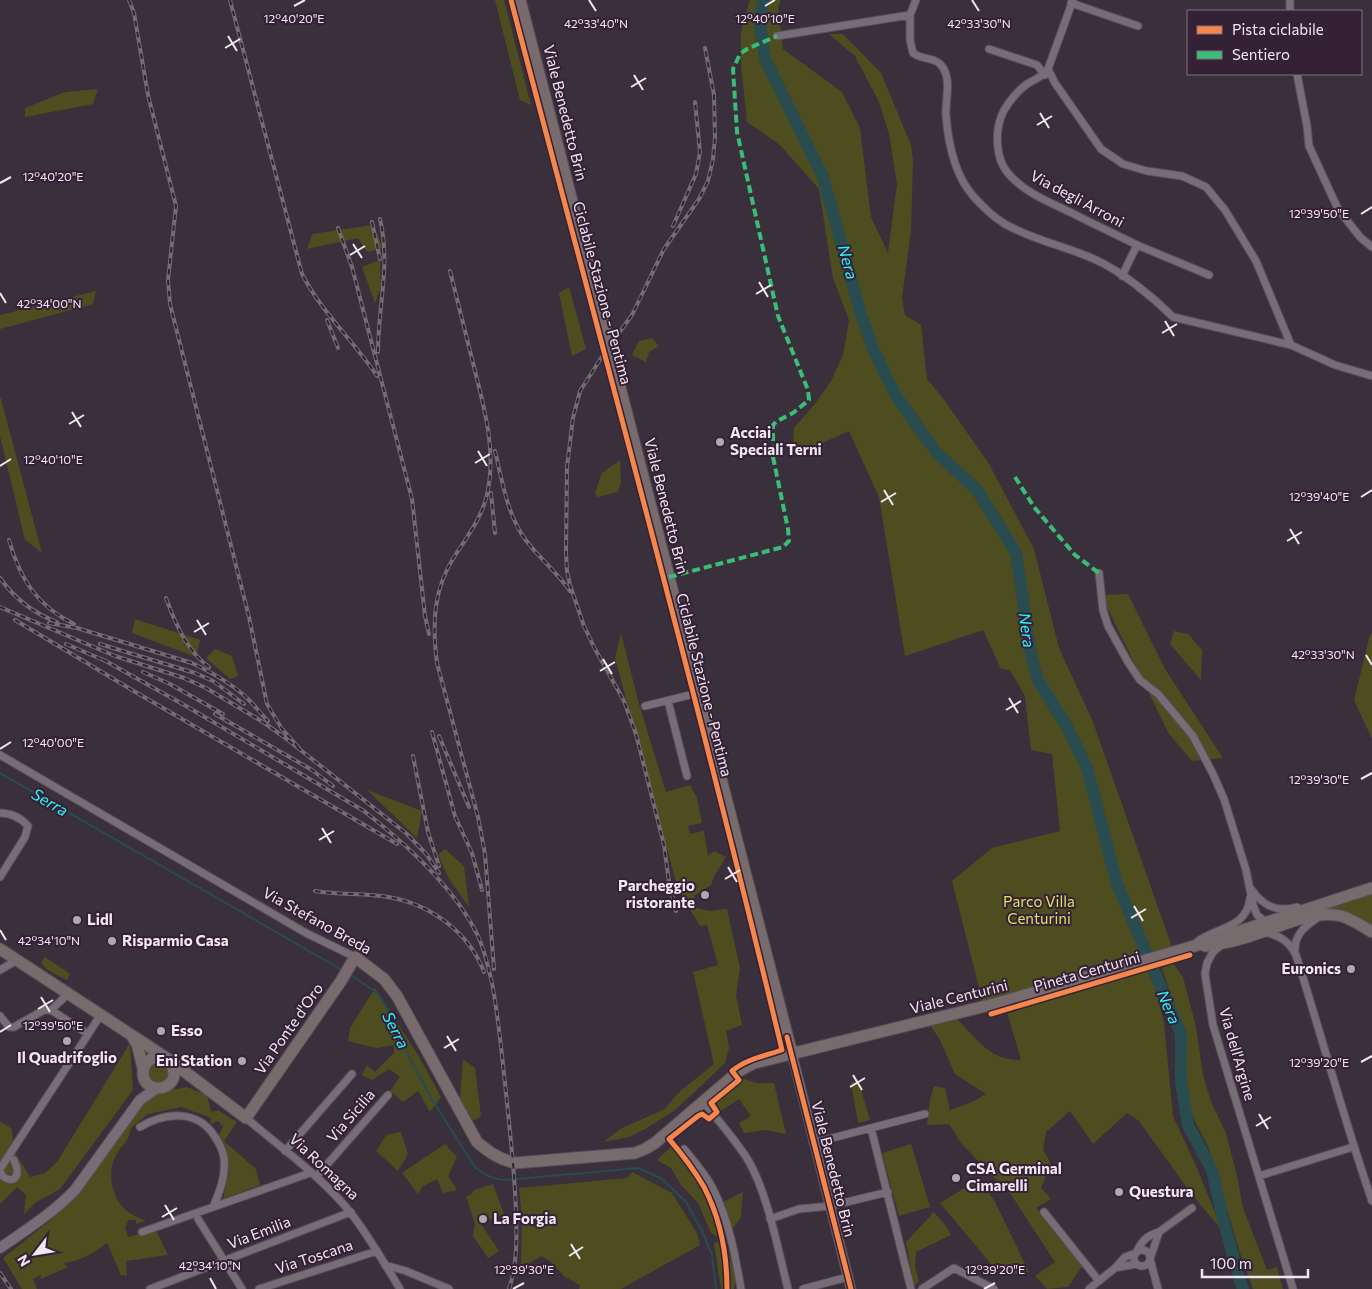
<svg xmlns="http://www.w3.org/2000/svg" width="1372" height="1289" viewBox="0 0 1372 1289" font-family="Commissioner,sans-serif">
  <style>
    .green { fill: #4d4d20 }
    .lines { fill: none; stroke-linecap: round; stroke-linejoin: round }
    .stream { stroke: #284c4f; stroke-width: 2 }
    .river { stroke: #284c4f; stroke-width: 12 }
    .minor-casing { stroke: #574e58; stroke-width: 9 }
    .tertiary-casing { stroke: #574e58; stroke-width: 11 }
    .secondary-casing { stroke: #574e58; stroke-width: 12 }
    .primary-casing { stroke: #574e58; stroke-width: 13 }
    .minor { stroke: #766d76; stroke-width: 7 }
    .tertiary { stroke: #766d76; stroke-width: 9 }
    .secondary { stroke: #766d76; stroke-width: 10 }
    .primary { stroke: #776b6d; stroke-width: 11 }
    .rail-casing { stroke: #736c73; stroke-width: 4 }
    .rail { stroke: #342135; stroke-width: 2; stroke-dasharray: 5.5; stroke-linecap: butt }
    .quiet { stroke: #3abd76; stroke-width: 4; stroke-dasharray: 8 4; stroke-linecap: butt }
    .cycleway-casing { stroke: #342135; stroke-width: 8 }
    .cycleway { stroke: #f5874c; stroke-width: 5 }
    .ticks { fill: none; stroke: #f3e6f4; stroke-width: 2 }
    .poi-dot { fill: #b2a6b3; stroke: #342135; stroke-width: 2 }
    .labels { text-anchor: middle; stroke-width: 4; stroke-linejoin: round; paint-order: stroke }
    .street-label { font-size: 15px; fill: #f3e6f4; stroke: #342135 }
    .poi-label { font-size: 15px; font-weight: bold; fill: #f3e6f4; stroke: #342135; text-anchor: start }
    .park-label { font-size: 15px; fill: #dfe166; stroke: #342135 }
    .water-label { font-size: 16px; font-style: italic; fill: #28f6fe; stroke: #342135 }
    .ticks-label { font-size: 12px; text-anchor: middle; fill: #f3e6f4; stroke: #342135; stroke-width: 4; stroke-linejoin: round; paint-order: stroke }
  </style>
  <rect width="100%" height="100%" fill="#3a303b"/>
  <path class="green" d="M 495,0 L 504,0 L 531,105 L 520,100 Z
    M 750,0 L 781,0 L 778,7 L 783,49 L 842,92 L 860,128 L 871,217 L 888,253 L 897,184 L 889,134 L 879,102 L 855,56 L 829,34 L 843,34 L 881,73 L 911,145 L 913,161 L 911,231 L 902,298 L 905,315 L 921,325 L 927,379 L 945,401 L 989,464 L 1034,549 L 1059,648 L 1093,722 L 1172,947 L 983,1003 L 952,881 L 992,848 L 1060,831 L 1052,754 L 1031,750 L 1025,696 L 1010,670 L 1001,669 L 983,630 L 905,656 L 879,497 L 849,431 L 805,451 L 793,451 L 794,428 L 814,405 L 831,381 L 843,355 L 849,320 L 833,278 L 819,189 L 780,145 L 747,122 L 741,64 L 741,31 Z
    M 98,89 L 93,104 L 25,117 L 25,108 L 65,92 Z
    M 373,225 L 383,248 L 367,252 L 358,238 L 307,249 L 312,234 Z
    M 380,260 L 381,287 L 375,303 L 362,267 Z
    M 569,287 L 586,349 L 572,356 L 559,293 Z
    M 96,291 L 93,304 L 0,329 L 0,315 Z
    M 652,338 L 659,346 L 649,352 L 646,362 L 632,355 L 639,341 Z
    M 0,398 L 1,399 L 42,553 L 25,540 L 0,436 Z
    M 620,460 L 621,482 L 618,492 L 597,497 L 595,493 L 602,473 Z
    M 1128,594 L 1165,669 L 1223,758 L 1192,761 L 1169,734 L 1101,595 Z
    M 135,619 L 200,640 L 196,657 L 132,633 Z
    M 1174,631 L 1188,634 L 1202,650 L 1201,680 L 1170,644 Z
    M 1372,632 L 1372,739 L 1354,700 L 1370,635 Z
    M 621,633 L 639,704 L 666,792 L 690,785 L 697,798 L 702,823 L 688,826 L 690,834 L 704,831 L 708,856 L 714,851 L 726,857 L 714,876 L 711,885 L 694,896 L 696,908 L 709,911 L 727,909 L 740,968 L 736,996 L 742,1025 L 726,1031 L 729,1048 L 725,1063 L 700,1087 L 675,1110 L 645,1129 L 629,1137 L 603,1142 L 622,1128 L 665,1109 L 678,1093 L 714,1064 L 693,972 L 718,965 L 707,925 L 700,926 L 678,889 L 615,658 Z
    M 215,649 L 232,656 L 238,676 L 230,679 L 206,658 Z
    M 367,790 L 422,811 L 417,838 Z
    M 445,849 L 464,866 L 469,907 L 449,879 L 438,855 Z
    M 1372,893 L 1372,926 C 1355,915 1341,910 1321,908 Z
    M 45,957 L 70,974 L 67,980 C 56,974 49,973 41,963 Z
    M 1173,963 L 1183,977 L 1196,1027 L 1203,1075 L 1211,1102 L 1226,1133 L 1237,1176 L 1243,1208 L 1267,1270 L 1277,1267 L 1283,1289 L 1253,1289 L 1240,1253 L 1209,1149 L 1187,1105 L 1181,1027 L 1162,968 Z
    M 1151,971 L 1164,1023 L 1173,1116 L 1197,1168 L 1222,1230 L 1193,1196 L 1139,1121 L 1127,1113 L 1093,1144 L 1070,1111 L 1046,1132 L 1043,1150 L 1051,1164 L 1041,1188 L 1051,1199 L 1036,1208 L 1083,1265 L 1068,1287 L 1047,1289 L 1035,1276 L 1055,1262 L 1012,1196 L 961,1143 L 949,1124 L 927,1125 L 930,1099 L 934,1086 L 945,1088 L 950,1110 L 972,1102 L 986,1094 L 955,1074 L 940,1040 L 930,1025 L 957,1019 C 978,1040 989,1060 1021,1060 L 1005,1005 L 1117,973 Z
    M 375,988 L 418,1055 L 441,1097 L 430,1112 L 418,1091 L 403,1102 L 390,1091 L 400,1077 L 389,1069 L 372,1080 L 362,1075 L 367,1065 L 375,1072 L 394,1053 L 394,1045 L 376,1048 L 348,1041 L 350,1028 Z
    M 130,1043 L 133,1090 L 60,1189 L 35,1203 L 24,1214 L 26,1195 L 17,1187 L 0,1204 L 0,1121 L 12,1129 L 13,1149 L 30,1177 L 45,1173 L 57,1162 Z
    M 463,1059 L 475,1068 L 481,1116 L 473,1121 L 460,1098 Z
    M148 1073a11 11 0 1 1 22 0a11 11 0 1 1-22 0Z
    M 741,1078 L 756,1083 L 774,1083 L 786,1134 L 766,1130 L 744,1133 L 739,1123 L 751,1116 L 739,1099 L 716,1114 L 706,1097 Z
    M 851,1082 L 859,1083 L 870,1120 L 858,1123 Z
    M 187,1087 L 207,1095 L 211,1112 L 218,1110 L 237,1122 L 224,1141 L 256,1169 L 260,1185 L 223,1199 L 229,1171 L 226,1147 L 219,1135 L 223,1127 L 218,1121 L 210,1124 L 211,1118 L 181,1107 L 148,1114 L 131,1128 C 128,1144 123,1143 116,1155 C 106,1173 112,1200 128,1212 C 134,1216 140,1218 146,1221 L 136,1224 L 136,1220 L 129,1220 L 125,1227 L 128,1237 L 156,1230 L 168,1255 L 126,1261 L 127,1276 L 121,1275 L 107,1243 C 94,1253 81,1261 64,1263 L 68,1267 L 41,1279 L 41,1275 L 33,1279 L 37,1289 L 22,1289 L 3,1258 L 51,1220 L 69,1202 L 94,1172 L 148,1097 L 166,1091 Z
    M 401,1132 L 408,1154 L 398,1171 L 376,1151 L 386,1135 Z
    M 445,1144 L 457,1157 L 448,1176 L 457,1190 L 443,1193 L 437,1179 L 423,1186 L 418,1194 L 402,1173 Z
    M 674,1144 C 690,1163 700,1181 709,1204 L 723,1202 L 743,1192 L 741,1217 L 725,1240 L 736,1279 L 734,1289 L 721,1289 L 714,1243 L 724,1240 L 711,1233 L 698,1203 L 681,1185 L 671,1168 L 657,1160 Z
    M 911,1144 L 930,1207 L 899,1216 L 882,1153 Z
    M 632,1172 L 672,1193 L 697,1233 L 700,1245 L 621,1289 L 579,1289 L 580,1285 L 565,1277 L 550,1261 L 541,1256 L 521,1268 L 522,1219 L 519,1188 L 627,1178 Z
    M 979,1179 L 994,1200 L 1029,1272 L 1001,1276 L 940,1203 Z
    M 493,1184 L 504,1214 L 481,1224 L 499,1251 L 488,1258 L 473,1236 L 475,1224 L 466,1196 L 471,1195 L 474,1190 Z
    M 934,1212 L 946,1226 L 951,1235 L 916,1252 L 915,1267 L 919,1281 L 914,1286 L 906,1242 Z"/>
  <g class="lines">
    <path class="stream" d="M 0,773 L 342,970
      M 351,975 L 377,993 L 385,1005 L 408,1055 L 433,1101 L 475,1167 C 485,1175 492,1179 505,1180 L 639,1168 L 662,1179 L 686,1202 L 702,1231 L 712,1255 L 716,1289"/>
    <path class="river" d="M 764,0 L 759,18 L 765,59 L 823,177 L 861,315 L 874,351 L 896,396 L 936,452 L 977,490 L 1016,553 L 1031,655 L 1038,680 L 1067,727 L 1087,768 L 1117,884 L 1181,1034 L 1181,1082 L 1188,1125 L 1212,1170 L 1222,1215 L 1240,1281 L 1243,1289"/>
    <g class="minor-casing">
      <path id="minor" d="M 1073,0 L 1048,69 L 1055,83 L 1101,149 L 1123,164 L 1147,171 L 1182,176 L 1206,187 L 1225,210 L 1256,261 L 1291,345
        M 1071,3 L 1138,26
        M 1290,11 L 1290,0
        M 910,15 L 910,40 L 913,53 C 922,60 933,57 940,64 C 953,77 945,100 946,115 C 948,142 955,176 974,197 C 983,207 993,217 1005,224 C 1033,240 1065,246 1094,259 C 1121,271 1152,296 1173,317 L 1291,345 L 1335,365 L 1372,376
        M 777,36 L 910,15 L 916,0
        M 989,49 L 1037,65 L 1045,75
        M 1048,69 C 1043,77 1035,79 1027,84 C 1017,91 1005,106 1001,117 C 995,134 996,158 1007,172 C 1023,192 1049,202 1072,213 C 1093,224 1115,234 1137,245 L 1122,276
        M 1297,74 L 1307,126 L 1309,146 L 1338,209 L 1360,237 L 1372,247
        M 1137,245 L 1209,275
        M 1099,573 L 1103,610 L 1108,626 L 1128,662 L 1140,680 L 1158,694 L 1193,736 L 1213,774 L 1224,799 L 1246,870 L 1253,905 L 1257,915 L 1267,923
        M 668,701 L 687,776
        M 645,706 L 698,693
        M 0,755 L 306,933 L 355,957
        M 0,813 C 11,813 21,818 28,826 L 25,837 L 0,877
        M 1251,889 C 1263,906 1277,913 1297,907
        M 1265,932 C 1280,936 1289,941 1296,955 C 1322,1037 1344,1120 1372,1201
        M 1198,941 C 1218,927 1247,928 1250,898
        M 1221,945 L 1213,952 L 1207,963 L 1205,974 L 1213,1025 L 1293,1289
        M 1295,952 C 1294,935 1304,927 1317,918
        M 0,970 L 17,960
        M 51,1010 L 68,994
        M 0,1016 L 9,1027 L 14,1027 L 44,1010 L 51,1010 L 88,1034
        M 703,1101 C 718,1121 735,1139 748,1160 C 768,1194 778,1250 788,1289
        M 246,1118 C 279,1146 323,1178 350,1212 C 369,1236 384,1263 400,1289
        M 140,1127 C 165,1112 198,1109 215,1137 C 219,1143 223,1151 224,1158 C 226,1176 220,1191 213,1207
        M 871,1128 L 911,1289
        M 813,1143 L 925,1114
        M 684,1149 C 694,1161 705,1174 712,1187 C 729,1220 735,1254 741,1289
        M 285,1151 L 352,1074
        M 0,1169 L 100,1016
        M 0,1171 C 2,1180 17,1184 17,1172 C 18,1168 15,1164 14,1160
        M 1259,1176 L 1353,1147
        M 316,1177 L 388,1095
        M 1044,1212 L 1099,1281
        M 198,1219 L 242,1289
        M 770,1219 L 799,1209 L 830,1206 L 888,1192
        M 142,1232 L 310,1173
        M1134 1258a8 8 0 1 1 16 0a8 8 0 1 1-16 0Z
        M 385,1265 L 406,1271 L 449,1289
        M 1115,1268 L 1136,1264
        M 150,1289 L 351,1212
        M 259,1289 L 377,1251
        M 803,1289 L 848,1277
        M 922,1289 L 954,1268 L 994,1289
        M 1089,1289 L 1115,1268 L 1125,1257 L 1136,1253 C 1141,1242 1147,1235 1159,1232 L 1192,1208
        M 1158,1289 L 1150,1259 L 1159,1232"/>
    </g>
    <g class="tertiary-casing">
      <path id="tertiary" d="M 792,1054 L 851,1289"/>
    </g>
    <g class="secondary-casing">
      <path id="secondary" d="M 0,1248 C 26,1230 53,1213 75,1190 L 140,1100 L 157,1088"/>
    </g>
    <g class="primary-casing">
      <path id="primary" d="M 520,0 L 792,1054
        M 1205,946 C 1226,944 1246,938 1265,931 C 1289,923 1315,910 1341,916 C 1352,919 1362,926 1372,932
        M 0,949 L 168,1059 L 246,1118 L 341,981 L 355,957 L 384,979 L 397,996 L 477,1142 C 490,1153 499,1159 515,1163 L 635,1153 L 645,1149 L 655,1143 L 739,1071 L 754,1063 L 998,1003 L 1191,947 L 1372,888
        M 133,1038 L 137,1044 L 143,1068
        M 164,1058 C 138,1052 136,1089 159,1088 C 164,1088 169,1085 172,1081 C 176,1074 174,1068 170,1062"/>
    </g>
    <use href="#minor" class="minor"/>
    <use href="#tertiary" class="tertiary"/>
    <use href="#secondary" class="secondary"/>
    <use href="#primary" class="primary"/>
    <g class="rail-casing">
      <path id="rail" d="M 129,0 L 134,13 L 148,95 L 176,206 L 168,280 L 170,304 L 249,617 L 267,704 L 282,729 L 299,748
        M 230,0 L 302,274 C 322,313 354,341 377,376
        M 372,222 L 380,259
        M 673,226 L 696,174 L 700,152 L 695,102
        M 338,228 L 352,267 L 412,499 L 425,616 L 429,634
        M 450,271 C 458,303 466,335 474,367 C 484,407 496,449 488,490 C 484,514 469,534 456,554 C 433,588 432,624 437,663 L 478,817 L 485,854 L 494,969
        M 327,320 L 338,348
        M 378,352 C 378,305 391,266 380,219
        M 495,451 C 502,480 507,514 525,539 C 538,557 557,572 570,591
        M 491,493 L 495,533
        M 9,540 C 20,579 37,606 74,624
        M 0,578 C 15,599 33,613 57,622
        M 166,598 C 175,623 187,651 209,667
        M 0,607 L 115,656 L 184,678 L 206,688 L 263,722 L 284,737 L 407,834 L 427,855 L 439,873
        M 15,620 L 132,690 L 397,844
        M 49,623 L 77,628 L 192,663 C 213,673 233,684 249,700 C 256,707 261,714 268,721
        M 66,644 L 108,662
        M 100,644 L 195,673 L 213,681 L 244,704
        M 102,659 L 186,706 L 364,811 C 405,843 455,888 478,936 C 485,951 488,967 492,983 C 499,1020 502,1056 506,1093 C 510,1133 515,1173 516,1214 C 517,1239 517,1265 509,1289
        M 143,672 L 170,684 L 223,714
        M 215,714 L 312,770 L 333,786
        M 432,732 L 455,816 L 472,853 L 482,890
        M 439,736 L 469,807
        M 413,756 L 428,832 L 439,866
        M 315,891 C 340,895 364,893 388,897 C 430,904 469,932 484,972
        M 676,911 L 669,882 L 664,845 L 636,734 L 624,701 L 595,649 L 584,626 L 570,585 L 567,571 L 566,553 L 567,467 L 573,418 L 580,391 L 605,352 L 632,315 L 664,249 L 699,199 L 708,181 L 713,159 L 715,137 L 714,95 L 705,48
        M 0,1273 L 11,1289"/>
    </g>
    <use href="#rail" class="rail"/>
    <path class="quiet" d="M 1015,477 L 1034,507 L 1075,555 L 1099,573
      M 669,577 L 783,547 L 789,541 L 788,529 L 773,457 L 773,425 L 777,421 L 793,413 L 809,400 L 808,390 L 778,316 L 737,132 L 733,69 L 740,54 L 747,49 L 777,36"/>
    <g class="cycleway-casing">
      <path id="cycleway" d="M 511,0 C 603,350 698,699 782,1050 C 765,1056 746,1059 732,1071 L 739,1080 L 711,1103 L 717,1112 L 709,1119 L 702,1114 L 698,1116 L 669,1139 C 682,1154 694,1170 704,1187 C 720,1218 727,1254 727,1289
        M 991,1014 L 1190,955
        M 787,1037 L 851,1289"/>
    </g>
    <use href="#cycleway" class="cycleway"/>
  </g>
  <path class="ticks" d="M 589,0 L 596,11M 972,0 L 979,11M 294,6 L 305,0M 765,6 L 775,0M 228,36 L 237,51M 225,48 L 240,39M 634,75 L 643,90M 631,87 L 646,78M 1040,113 L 1049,128M 1037,125 L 1052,116M 0,183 L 11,177M 1361,214 L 1372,207M 353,244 L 362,258M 350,255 L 365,246M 759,282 L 768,297M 0,293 L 6,303M 756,294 L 771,285M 1165,321 L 1174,336M 1162,333 L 1177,324M 72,412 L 81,427M 69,424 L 84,415M 478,451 L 487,466M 475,463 L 490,454M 0,466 L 11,459M 884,490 L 893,505M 1361,497 L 1372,490M 881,502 L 896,493M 1290,529 L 1299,544M 1287,541 L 1302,532M 197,620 L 206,635M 194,632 L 209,623M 1366,655 L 1372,665M 603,659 L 612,674M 600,671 L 615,662M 1009,698 L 1018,713M 1006,710 L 1021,701M 0,749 L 11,742M 1361,779 L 1372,773M 322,828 L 331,843M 319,840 L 334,831M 728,867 L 737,882M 725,879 L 740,870M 1134,906 L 1143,921M 1131,918 L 1146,909M 0,930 L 6,940M 41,997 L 50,1012M 38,1009 L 53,1000M 0,1032 L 11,1025M 447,1036 L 456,1051M 444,1048 L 459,1039M 1361,1062 L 1372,1056M 853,1075 L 862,1090M 850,1087 L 865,1078M 1259,1114 L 1268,1129M 1256,1126 L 1271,1117M 165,1205 L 174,1220M 162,1217 L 177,1208M 571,1244 L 580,1259M 569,1256 L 583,1247M 210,1278 L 216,1289M 513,1289 L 524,1283M 984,1289 L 995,1283"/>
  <g class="poi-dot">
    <circle cx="720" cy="442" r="5"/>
    <circle cx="705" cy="895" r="5"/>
    <circle cx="77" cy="920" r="5"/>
    <circle cx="112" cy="941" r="5"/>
    <circle cx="1351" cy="969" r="5"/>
    <circle cx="161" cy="1031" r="5"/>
    <circle cx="67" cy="1041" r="5"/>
    <circle cx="242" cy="1061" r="5"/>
    <circle cx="956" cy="1178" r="5"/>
    <circle cx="1119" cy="1192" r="5"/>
    <circle cx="483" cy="1219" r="5"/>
  </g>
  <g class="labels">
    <g class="street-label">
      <text transform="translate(565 113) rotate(76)" y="5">Viale Benedetto Brin</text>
      <text transform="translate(1077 199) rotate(28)" y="5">Via degli Arroni</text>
      <text transform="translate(602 293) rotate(75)" y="5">Ciclabile Stazione - Pentima</text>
      <text transform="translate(666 506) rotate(76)" y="5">Viale Benedetto Brin</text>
      <text transform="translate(704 685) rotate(76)" y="5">Ciclabile Stazione - Pentima</text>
      <text transform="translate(317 921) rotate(29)" y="5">Via Stefano Breda</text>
      <text transform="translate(1087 972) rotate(-16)" y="5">Pineta Centurini</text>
      <text transform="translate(959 997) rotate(-14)" y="5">Viale Centurini</text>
      <text transform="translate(289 1029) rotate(-55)" y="5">Via Ponte d'Oro</text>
      <text transform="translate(1237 1054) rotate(74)" y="5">Via dell'Argine</text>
      <text transform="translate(351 1116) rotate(-49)" y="5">Via Sicilia</text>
      <text transform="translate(324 1167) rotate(43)" y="5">Via Romagna</text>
      <text transform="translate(833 1169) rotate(76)" y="5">Viale Benedetto Brin</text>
      <text transform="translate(259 1233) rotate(-21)" y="5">Via Emilia</text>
      <text transform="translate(314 1257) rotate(-18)" y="5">Via Toscana</text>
    </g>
    <g class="poi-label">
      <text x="730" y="438">Acciai<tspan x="730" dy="17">Speciali Terni</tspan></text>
      <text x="695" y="891" text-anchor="end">Parcheggio<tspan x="695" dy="17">ristorante</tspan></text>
      <text x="87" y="925">Lidl</text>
      <text x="122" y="946">Risparmio Casa</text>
      <text x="1341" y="974" text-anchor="end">Euronics</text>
      <text x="171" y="1036">Esso</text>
      <text x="67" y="1063" text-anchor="middle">Il Quadrifoglio</text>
      <text x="232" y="1066" text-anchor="end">Eni Station</text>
      <text x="966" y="1174">CSA Germinal<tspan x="966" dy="17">Cimarelli</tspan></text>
      <text x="1129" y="1197">Questura</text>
      <text x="493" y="1224">La Forgia</text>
    </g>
    <g class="park-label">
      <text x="1039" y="907">Parco Villa<tspan x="1039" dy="17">Centurini</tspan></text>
    </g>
    <g class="water-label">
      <text transform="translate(848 262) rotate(74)" y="6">Nera</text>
      <text transform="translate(1027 630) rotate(82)" y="6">Nera</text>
      <text transform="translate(50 802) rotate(30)" y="6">Serra</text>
      <text transform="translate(1169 1007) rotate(67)" y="6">Nera</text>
      <text transform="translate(396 1030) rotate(63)" y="6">Serra</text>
    </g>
  </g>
  <g class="ticks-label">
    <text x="294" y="23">12°40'20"E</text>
    <text x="765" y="23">12°40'10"E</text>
    <text x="596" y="28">42°33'40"N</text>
    <text x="979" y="28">42°33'30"N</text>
    <text x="53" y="181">12°40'20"E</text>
    <text x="1319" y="218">12°39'50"E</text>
    <text x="49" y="308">42°34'00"N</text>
    <text x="53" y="464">12°40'10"E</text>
    <text x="1319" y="501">12°39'40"E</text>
    <text x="1323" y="659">42°33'30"N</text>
    <text x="53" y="747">12°40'00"E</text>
    <text x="1319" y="784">12°39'30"E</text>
    <text x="49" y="945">42°34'10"N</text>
    <text x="53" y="1030">12°39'50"E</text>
    <text x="1319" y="1067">12°39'20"E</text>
    <text x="210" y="1270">42°34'10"N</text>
    <text x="524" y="1274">12°39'30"E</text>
    <text x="995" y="1274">12°39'20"E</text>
  </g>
  <rect x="1187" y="10" width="175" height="65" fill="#342135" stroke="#807081"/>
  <rect x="1197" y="26" width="25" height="8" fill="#f5874c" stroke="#807081"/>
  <text x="1232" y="35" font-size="15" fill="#f3e6f4">Pista ciclabile</text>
  <rect x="1197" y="51" width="25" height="8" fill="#3abd76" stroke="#807081"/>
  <text x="1232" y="60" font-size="15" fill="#f3e6f4">Sentiero</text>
  <g transform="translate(35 1254) rotate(239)" stroke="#342135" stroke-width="4" paint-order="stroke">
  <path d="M0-4L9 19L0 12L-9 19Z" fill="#f3e6f4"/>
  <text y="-8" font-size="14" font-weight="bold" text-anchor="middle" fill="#f3e6f4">N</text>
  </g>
  <path d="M1202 1269v8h106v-8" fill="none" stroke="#f3e6f4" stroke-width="2.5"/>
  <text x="1210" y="1269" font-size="15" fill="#f3e6f4" stroke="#342135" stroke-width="4" paint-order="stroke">100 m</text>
</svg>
